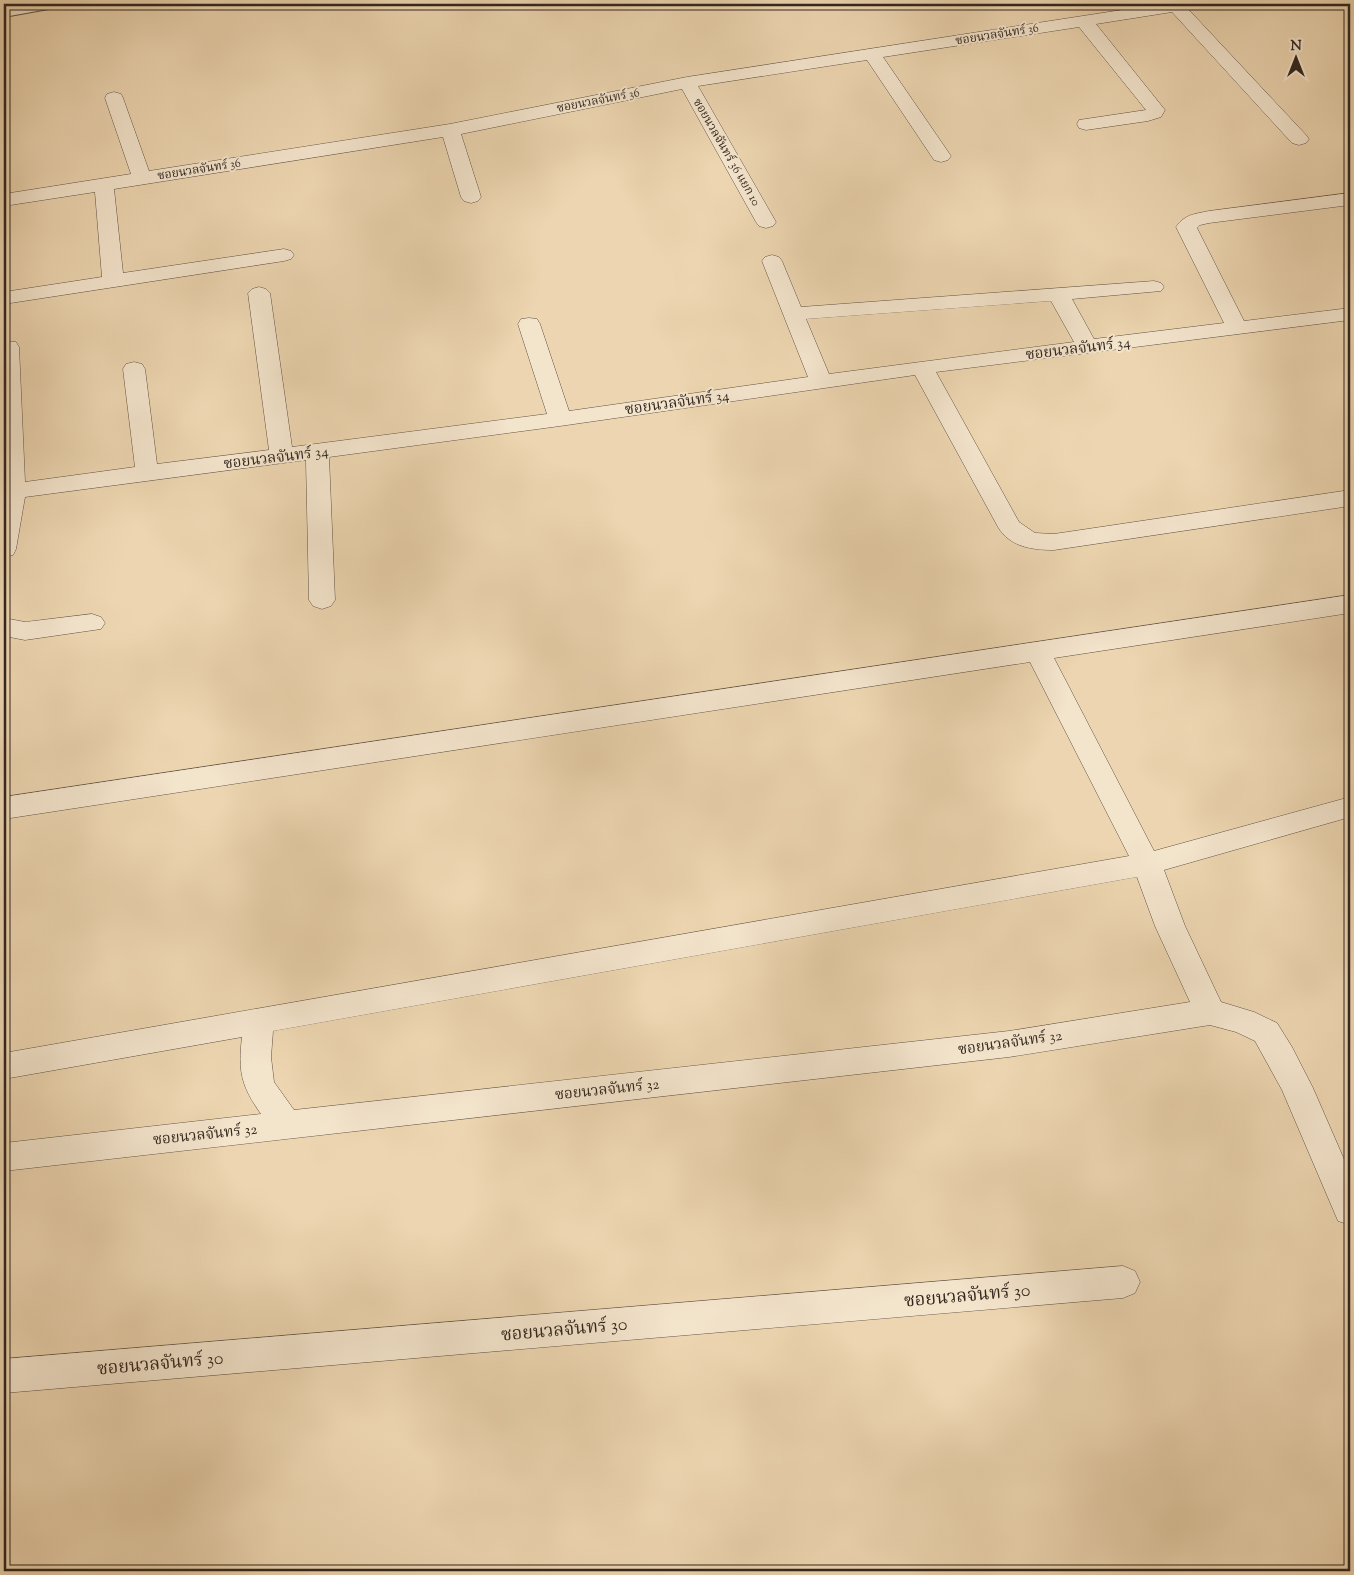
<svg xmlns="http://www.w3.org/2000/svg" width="1354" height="1575" viewBox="0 0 1354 1575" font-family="'Sorts Mill Goudy','Noto Serif Thai',serif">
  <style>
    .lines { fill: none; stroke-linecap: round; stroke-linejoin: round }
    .lane-casing { stroke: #605243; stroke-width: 2 }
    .street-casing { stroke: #605243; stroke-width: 1 }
    .lane { fill: #f3e4cc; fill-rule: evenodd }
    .street { fill: #f3e4cc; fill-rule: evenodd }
    .labels { text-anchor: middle; stroke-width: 4; stroke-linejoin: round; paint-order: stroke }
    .far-street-label { font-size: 12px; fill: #32271f; stroke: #f3e4cc }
    .street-label { font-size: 15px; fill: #32271f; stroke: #f3e4cc }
    .near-street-label { font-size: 18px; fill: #32271f; stroke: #f3e4cc }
  </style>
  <rect width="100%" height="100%" fill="#ecd5b0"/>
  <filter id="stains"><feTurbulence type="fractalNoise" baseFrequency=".004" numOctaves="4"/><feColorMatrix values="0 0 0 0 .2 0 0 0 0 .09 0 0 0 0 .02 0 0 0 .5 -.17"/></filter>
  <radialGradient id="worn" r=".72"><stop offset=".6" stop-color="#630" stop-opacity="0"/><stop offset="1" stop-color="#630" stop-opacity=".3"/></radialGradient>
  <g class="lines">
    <g class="lane-casing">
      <path id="lane" d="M 34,4 L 60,4 L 54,8 L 4,17 L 4,9 Z"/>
    </g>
    <g class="street-casing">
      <path id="street" d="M 1161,4 L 1201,4 L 1199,8 L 1189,10 L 1306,135 L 1309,139 L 1306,143 L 1299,145 L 1292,143 L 1172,12 L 1096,24 L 1165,110 L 1161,117 L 1148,121 L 1086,130 L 1079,128 L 1077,124 L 1079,120 L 1146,110 L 1079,27 L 883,57 L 951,156 L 948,160 L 941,162 L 934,160 L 867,60 L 698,86 L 776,222 L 773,226 L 766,228 L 759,226 L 756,222 L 682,89 L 461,134 L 481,197 L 478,201 L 471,203 L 464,201 L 461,197 L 443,137 L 114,189 L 123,273 L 284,249 L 291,251 L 294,255 L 291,259 L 284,261 L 4,304 L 4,292 L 102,277 L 95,192 L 4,206 L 4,194 L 131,174 L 105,98 L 107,94 L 114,92 L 121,94 L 123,98 L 149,171 L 450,124 L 687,77 Z
        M 1350,193 L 1350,205 L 1209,223 L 1200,225 L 1197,228 L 1244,321 L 1350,308 L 1350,320 L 936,372 L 1019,522 L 1035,533 L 1054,534 L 1350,490 L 1350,506 L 1054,550 C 1032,550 1010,547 998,527 L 915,375 L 560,426 L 329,457 L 335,600 L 331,606 L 322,609 L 313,606 L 309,600 L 306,460 L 25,497 L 16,549 L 13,555 L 4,557 L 4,342 L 16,342 L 19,347 L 25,482 L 135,467 L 123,369 L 126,364 L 134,362 L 142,364 L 145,369 L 157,464 L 269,450 L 248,293 L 252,289 L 259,287 L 266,289 L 270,293 L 292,447 L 547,414 L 518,324 L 521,319 L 529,318 L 537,319 L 540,324 L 569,411 L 808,377 L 762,261 L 765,257 L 772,255 L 779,257 L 782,261 L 801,307 L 1154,281 L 1161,283 L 1164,287 L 1161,291 L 1072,299 L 1094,339 L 1224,323 L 1176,227 C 1185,214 1195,214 1209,211 ZM 1051,301 L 1074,342 L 829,374 L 806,319 Z
        M 1350,595 L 1350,613 L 1054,658 L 1154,851 L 1350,797 L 1350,817 L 1164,870 L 1185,926 L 1221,1002 L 1254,1012 L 1277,1023 L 1292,1047 L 1313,1088 L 1350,1173 L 1350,1225 L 1338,1221 L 1282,1090 L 1255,1041 L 1236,1032 L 1210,1025 L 1009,1057 L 4,1171 L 4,1143 L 261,1114 C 241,1086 238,1071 242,1037 L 4,1079 L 4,1053 L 1129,856 L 1030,662 L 4,819 L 4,797 ZM 1137,877 L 1155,926 L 1190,1002 L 1009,1031 L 294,1110 L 274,1082 L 271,1057 L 273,1031 Z
        M 92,614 L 101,617 L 105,623 L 101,629 L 25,640 L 4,636 L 4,618 L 25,622 Z
        M 1123,1266 L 1135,1271 L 1140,1282 L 1135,1293 L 1123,1298 L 4,1393 L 4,1359 Z"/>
    </g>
    <use href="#lane" class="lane"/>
    <use href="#street" class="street"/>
  </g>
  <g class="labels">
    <g class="far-street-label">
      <text transform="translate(997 34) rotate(-9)" y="4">ซอยนวลจันทร์ 36</text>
      <text transform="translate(598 100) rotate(-11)" y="4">ซอยนวลจันทร์ 36</text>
      <text transform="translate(727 152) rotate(60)" y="4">ซอยนวลจันทร์ 36 แยก 10</text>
      <text transform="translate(199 169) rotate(-9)" y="4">ซอยนวลจันทร์ 36</text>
    </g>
    <g class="street-label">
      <text transform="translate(1078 348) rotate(-7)" y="5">ซอยนวลจันทร์ 34</text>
      <text transform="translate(677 402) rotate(-8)" y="5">ซอยนวลจันทร์ 34</text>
      <text transform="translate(276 457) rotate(-7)" y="5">ซอยนวลจันทร์ 34</text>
      <text transform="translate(1010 1042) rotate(-8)" y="5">ซอยนวลจันทร์ 32</text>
      <text transform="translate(607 1089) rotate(-6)" y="5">ซอยนวลจันทร์ 32</text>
      <text transform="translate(205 1134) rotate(-6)" y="5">ซอยนวลจันทร์ 32</text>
    </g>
    <g class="near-street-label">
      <text transform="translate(967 1295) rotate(-5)" y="6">ซอยนวลจันทร์ 30</text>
      <text transform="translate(564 1329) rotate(-5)" y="6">ซอยนวลจันทร์ 30</text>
      <text transform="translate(160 1363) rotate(-5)" y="6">ซอยนวลจันทร์ 30</text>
    </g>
  </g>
  <rect width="1354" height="1575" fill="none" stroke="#ecd5b0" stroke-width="20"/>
  <rect x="5" y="5" width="1344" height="1565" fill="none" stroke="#32271f" stroke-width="2.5"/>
  <rect x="10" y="10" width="1334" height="1555" fill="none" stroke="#32271f"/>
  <g transform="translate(1296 58)" stroke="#f3e4cc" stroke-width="4" paint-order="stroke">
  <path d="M0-4L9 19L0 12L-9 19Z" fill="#32271f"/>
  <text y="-8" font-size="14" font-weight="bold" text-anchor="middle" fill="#32271f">N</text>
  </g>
  <rect width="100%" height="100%" filter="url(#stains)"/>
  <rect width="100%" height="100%" fill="url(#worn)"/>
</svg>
